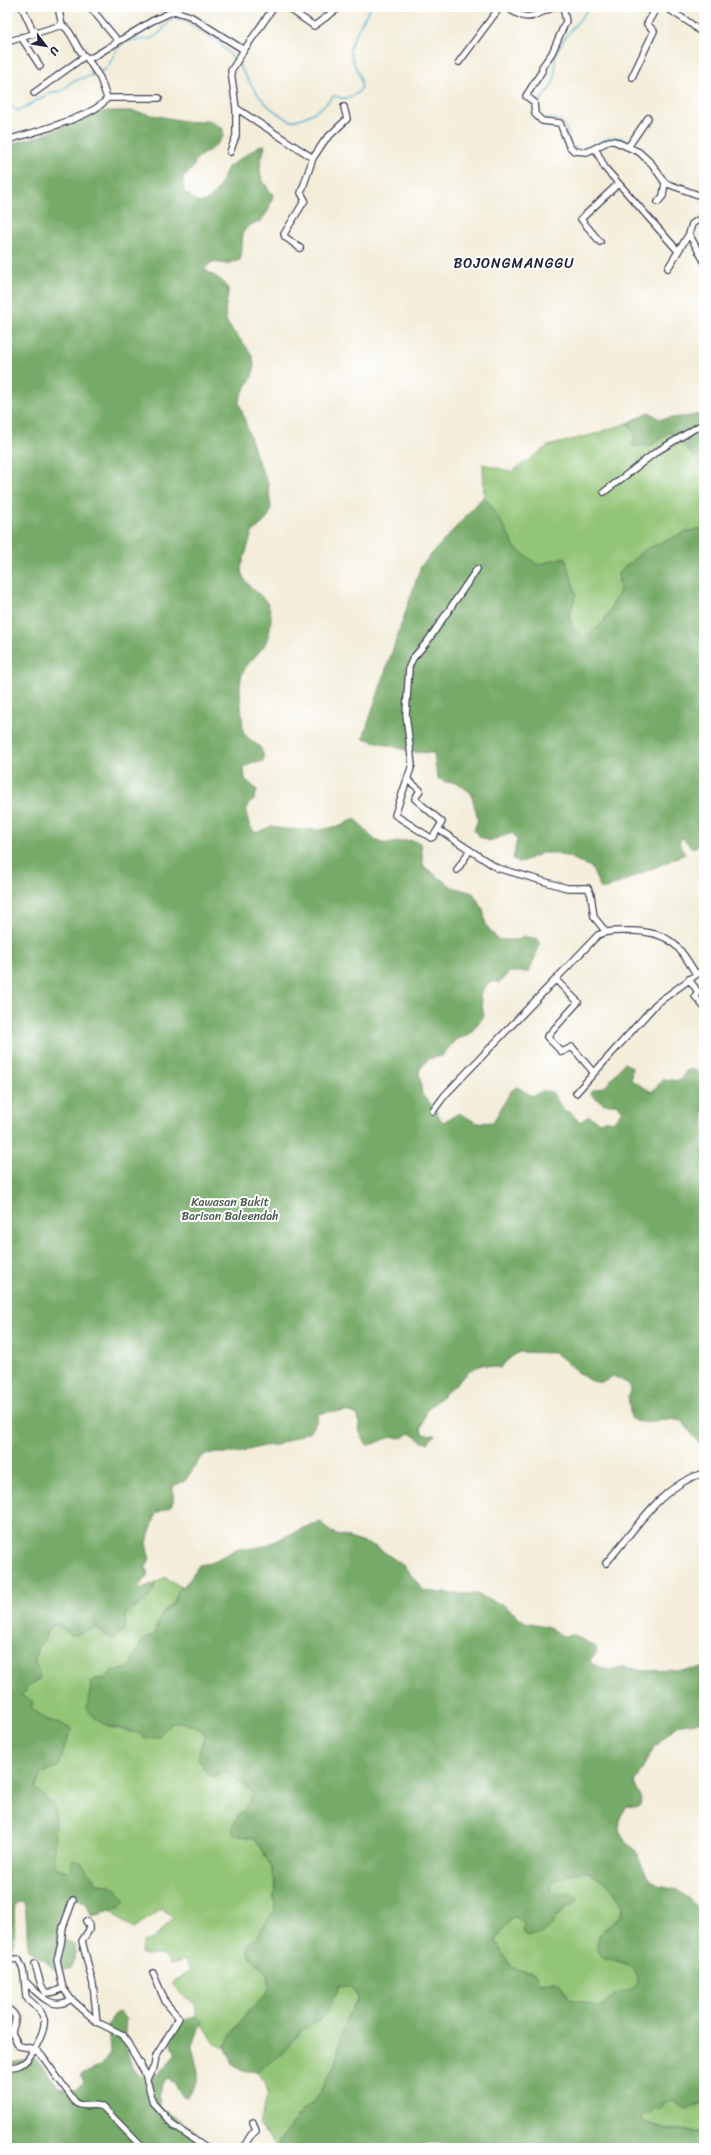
<svg xmlns="http://www.w3.org/2000/svg" width="711" height="2155" viewBox="0 0 711 2155" font-family="Sriracha,sans-serif">
  <style>
    .green { fill: #93c576; stroke: #5a7458 }
    .forest { fill: #76aa67; stroke: #4c6651; fill-rule: evenodd }
    .lines { fill: none; stroke-linecap: round; stroke-linejoin: round }
    .stream { stroke: #51b1d0; stroke-width: 1.5 }
    .minor-casing { stroke: #414053; stroke-width: 8 }
    .minor { stroke: #fff; stroke-width: 5.5 }
    .labels { text-anchor: middle; stroke-width: 4; stroke-linejoin: round; paint-order: stroke }
    .park-label { font-size: 12px; fill: #4a5b50; stroke: #fff }
    .quarter-label { font-size: 14px; letter-spacing: 1px; fill: #22223b; stroke: #fff }
  </style>
  <rect width="100%" height="100%" fill="#fff"/>
  <filter id="ink" filterUnits="userSpaceOnUse"><feTurbulence type="fractalNoise" baseFrequency=".025" numOctaves="2"/><feDisplacementMap in="SourceGraphic" scale="8" xChannelSelector="R" yChannelSelector="G"/><feConvolveMatrix kernelMatrix="1 2 1 2 8 2 1 2 1" color-interpolation-filters="sRGB"/></filter>
  <filter id="wash" filterUnits="userSpaceOnUse"><feTurbulence type="fractalNoise" baseFrequency=".012" numOctaves="4" result="noise"/><feDisplacementMap in="SourceGraphic" scale="16" xChannelSelector="R" yChannelSelector="G"/><feGaussianBlur stdDeviation="0.9" result="paint"/><feColorMatrix in="noise" values="0 0 0 0 0 0 0 0 0 0 0 0 0 0 0 0 0 1.4 0 .05"/><feComposite in="paint" operator="in"/></filter>
  <g filter="url(#wash)">
    <rect width="100%" height="100%" fill="#f3edd9"/>
    <path class="green" d="M 628,423 L 631,429 L 635,433 L 632,446 L 651,445 L 669,432 L 704,466 L 704,528 L 686,532 L 644,550 L 618,573 L 620,591 L 603,623 L 585,637 L 573,630 L 569,616 L 576,594 L 565,557 L 538,565 L 515,548 L 506,530 L 484,496 L 483,464 L 512,472 L 548,446 L 591,435 Z
      M 166,1577 L 180,1587 L 173,1604 L 162,1613 L 154,1634 L 141,1642 L 132,1665 L 128,1669 L 112,1671 L 105,1679 L 95,1679 C 83,1704 93,1707 108,1727 L 139,1733 L 147,1739 C 154,1734 162,1725 171,1722 C 181,1719 201,1725 205,1735 L 199,1750 L 216,1776 L 225,1770 L 254,1793 L 246,1809 L 237,1816 L 239,1836 L 255,1838 L 270,1865 L 276,1884 L 274,1894 L 276,1909 L 255,1939 L 251,1941 L 248,1945 L 252,1959 L 267,1974 L 270,1987 C 267,1995 262,1998 256,2004 C 246,2014 229,2034 225,2047 L 216,2045 L 196,2015 L 196,2007 L 172,1984 L 190,1970 L 184,1960 L 170,1965 C 162,1947 151,1960 140,1953 L 143,1942 L 154,1939 L 173,1918 L 161,1909 L 134,1928 L 123,1922 L 111,1912 L 120,1907 L 112,1886 L 97,1883 L 92,1874 L 71,1865 L 70,1872 L 56,1868 L 54,1861 L 55,1805 L 44,1799 L 35,1788 L 41,1774 L 60,1765 L 64,1747 L 72,1729 L 46,1719 L 31,1708 L 33,1702 L 21,1696 L 27,1687 L 36,1682 L 39,1671 L 34,1662 L 38,1646 L 46,1638 L 46,1633 L 52,1625 L 58,1625 C 79,1645 77,1628 97,1628 L 106,1636 L 126,1627 L 124,1619 L 128,1611 L 138,1607 L 153,1592 L 154,1584 Z
      M 584,1871 C 605,1878 613,1888 623,1906 L 620,1916 L 607,1926 L 604,1959 C 619,1960 637,1964 637,1983 L 630,1990 L 617,1994 L 600,2007 L 569,1998 L 565,1990 L 554,1981 L 539,1983 L 535,1974 L 512,1968 L 496,1942 L 500,1933 L 513,1917 L 518,1918 L 523,1923 L 522,1930 L 559,1915 L 563,1912 L 566,1906 L 575,1904 L 571,1893 L 558,1895 L 550,1889 L 551,1883 C 562,1877 573,1874 584,1871 Z
      M 340,1984 L 351,1987 L 357,1995 L 357,2000 L 347,2018 L 338,2049 L 336,2065 L 315,2101 L 303,2110 L 291,2125 L 277,2147 L 259,2125 L 268,2093 L 265,2081 L 255,2071 L 292,2042 L 302,2030 L 320,2020 L 327,2012 Z
      M 674,2099 L 680,2107 L 690,2109 L 704,2103 L 704,2135 L 697,2131 L 666,2129 L 643,2122 L 641,2116 L 656,2110 L 668,2100 Z"/>
    <path class="forest" d="M 106,111 L 132,111 L 189,122 L 208,120 L 223,129 L 223,136 C 217,147 209,150 199,157 C 191,163 198,168 183,176 L 184,192 L 199,203 L 209,200 L 219,188 L 228,167 L 259,146 L 264,145 L 265,147 C 258,171 257,175 273,195 L 268,211 L 261,221 C 235,228 246,238 240,260 L 226,264 L 212,262 L 204,269 L 222,281 L 228,289 C 229,300 222,310 227,322 C 234,337 256,349 254,369 C 252,382 242,389 239,402 L 259,464 L 268,483 L 271,509 L 268,518 L 252,533 L 241,568 C 242,590 271,594 271,616 C 271,623 270,633 267,640 C 262,653 245,662 241,678 C 238,689 243,718 243,730 L 245,735 L 260,747 L 264,756 L 263,761 L 257,763 L 252,762 L 244,768 L 245,779 L 257,790 L 254,800 C 241,805 247,826 256,833 L 272,826 L 283,829 L 320,830 L 341,826 L 355,818 C 363,827 369,837 379,842 C 395,848 407,834 421,844 L 423,864 L 426,868 L 452,887 L 473,893 L 483,909 L 486,925 L 498,940 L 519,940 L 522,936 L 538,939 L 540,943 C 536,952 534,965 528,972 L 509,972 L 499,983 L 494,981 L 485,986 L 480,995 L 484,1016 L 469,1035 L 455,1040 L 442,1056 L 428,1059 L 419,1071 L 422,1095 L 436,1109 L 437,1115 L 443,1122 L 459,1113 L 477,1123 L 493,1122 L 511,1091 L 517,1087 L 532,1096 L 544,1091 L 552,1092 L 563,1110 L 571,1113 L 580,1122 L 589,1116 L 599,1122 L 605,1120 L 613,1122 L 622,1111 L 616,1104 L 604,1104 L 591,1094 L 592,1091 L 606,1086 L 624,1063 L 632,1067 L 631,1080 L 652,1092 L 663,1079 L 680,1081 L 686,1071 L 692,1069 L 704,1075 L 704,1450 L 683,1422 C 666,1414 648,1429 631,1418 L 628,1396 L 631,1388 L 627,1383 L 613,1376 C 609,1378 606,1382 602,1382 C 585,1385 567,1360 555,1353 L 519,1352 L 510,1358 L 500,1368 L 481,1364 L 470,1371 L 427,1410 L 421,1429 L 423,1434 L 435,1435 L 428,1443 L 423,1442 L 410,1433 C 398,1442 399,1435 389,1438 C 381,1440 375,1445 367,1445 L 360,1433 L 358,1416 C 352,1409 327,1411 318,1414 L 317,1421 L 310,1431 L 277,1445 L 263,1446 L 238,1453 L 212,1453 L 201,1457 L 185,1481 L 173,1486 C 174,1505 175,1506 156,1513 C 153,1529 142,1543 150,1558 L 146,1567 L 148,1576 L 138,1587 L 138,1589 L 154,1584 C 149,1610 130,1603 125,1617 C 124,1621 126,1625 126,1629 L 114,1640 L 106,1636 L 99,1628 L 93,1628 L 72,1636 L 58,1625 L 52,1625 L 46,1633 L 43,1643 L 38,1646 L 34,1662 L 39,1671 L 40,1678 L 27,1687 L 21,1696 L 33,1702 L 31,1708 L 46,1719 L 72,1729 L 64,1747 L 60,1765 L 41,1774 L 35,1788 L 44,1796 L 45,1799 L 55,1805 L 54,1861 L 56,1868 L 69,1872 L 73,1860 L 81,1862 L 97,1883 L 117,1889 L 125,1901 C 116,1912 104,1913 91,1916 L 87,1904 L 73,1898 L 64,1911 L 59,1936 L 76,1946 L 73,1966 L 70,1969 L 55,1970 L 45,1961 L 28,1949 C 26,1933 28,1918 24,1903 L 19,1902 L 15,1904 C 12,1926 20,1936 7,1957 L 7,145 L 41,136 L 92,114 Z
      M 649,412 L 660,419 L 692,416 L 704,412 L 704,466 L 669,432 L 651,445 L 632,446 L 635,434 L 628,423 Z
      M 484,496 L 506,530 L 515,548 L 538,565 L 565,557 L 576,594 L 569,616 L 574,630 L 585,637 L 603,623 L 620,591 L 618,573 L 644,550 L 686,532 L 704,528 L 704,842 L 702,845 L 692,848 L 682,837 L 679,843 L 685,854 L 606,889 L 601,889 L 591,867 L 569,857 L 555,853 L 542,853 L 519,863 L 513,859 L 517,840 L 513,833 L 489,841 L 480,837 L 474,831 L 478,819 L 471,793 L 458,783 L 446,782 L 437,778 L 434,753 L 413,752 L 363,738 L 421,566 Z
      M 321,1522 L 331,1532 L 377,1547 L 404,1566 L 424,1591 L 453,1594 L 476,1594 L 505,1606 L 525,1622 L 546,1626 L 563,1636 L 574,1635 L 596,1647 L 597,1652 L 590,1660 L 592,1664 L 608,1670 L 624,1667 L 644,1671 L 699,1669 L 704,1666 L 704,1721 L 681,1724 L 668,1733 L 652,1751 L 634,1783 C 637,1792 643,1796 640,1806 L 636,1808 L 627,1807 C 622,1813 617,1821 619,1830 C 621,1838 630,1842 634,1849 C 641,1861 644,1875 655,1883 C 659,1887 669,1886 675,1889 C 685,1894 695,1905 704,1912 L 704,2103 L 684,2109 L 674,2099 L 663,2103 L 662,2108 L 641,2116 L 643,2122 L 666,2129 L 701,2132 L 704,2135 L 704,2148 L 443,2148 L 438,2143 L 427,2143 L 419,2148 L 277,2148 L 291,2125 L 303,2110 L 315,2101 L 336,2065 L 340,2039 L 347,2018 L 357,2000 L 357,1995 L 351,1987 L 340,1984 L 327,2012 L 320,2020 L 302,2030 L 282,2054 L 260,2069 L 255,2071 L 244,2071 L 233,2064 L 225,2047 C 229,2034 246,2014 256,2004 C 262,1998 267,1995 270,1987 C 269,1983 269,1978 267,1975 C 261,1963 240,1956 251,1941 L 255,1939 L 275,1909 L 274,1894 L 276,1884 L 270,1865 L 255,1838 L 234,1835 C 229,1821 240,1817 246,1807 C 249,1803 252,1797 254,1793 L 225,1770 L 213,1777 L 207,1773 L 198,1758 L 205,1735 C 200,1723 183,1722 172,1722 L 158,1737 L 147,1739 C 126,1721 107,1738 86,1707 L 89,1701 L 91,1682 L 95,1679 L 105,1679 L 112,1671 L 127,1669 L 132,1665 L 141,1642 L 154,1634 L 162,1613 L 173,1604 L 180,1587 L 185,1585 L 199,1565 L 210,1563 L 238,1548 L 247,1549 L 265,1546 L 312,1524 ZM 584,1871 C 605,1878 613,1888 623,1907 C 622,1929 580,1928 604,1959 C 619,1960 637,1964 637,1983 L 630,1990 L 617,1994 L 600,2007 L 569,1998 L 559,1983 L 554,1981 L 539,1983 L 535,1974 L 512,1968 L 496,1942 L 500,1933 L 513,1917 L 518,1918 L 523,1923 L 522,1930 L 525,1935 C 540,1937 552,1930 556,1915 L 561,1914 L 566,1906 L 575,1904 L 578,1899 L 571,1893 C 562,1894 556,1896 550,1889 L 551,1883 C 562,1877 573,1874 584,1871 Z
      M 119,2012 L 126,2018 L 124,2043 L 133,2069 L 139,2076 L 153,2077 L 166,2067 L 175,2054 C 176,2050 172,2047 172,2043 C 172,2029 184,2019 196,2015 L 202,2022 L 192,2047 L 198,2071 L 198,2081 L 187,2098 C 178,2095 176,2083 168,2078 C 160,2084 157,2099 161,2108 C 174,2117 203,2134 207,2148 L 7,2148 L 7,2062 L 11,2063 L 35,2059 L 46,2069 L 58,2087 L 76,2090 L 84,2083 L 81,2075 L 99,2067 L 110,2054 L 108,2026 L 114,2014 Z"/>
    <g class="lines">
      <path class="stream" d="M 238,64 C 253,88 264,109 291,121 C 307,118 323,109 333,96 C 338,96 340,99 345,98 C 378,92 351,66 350,51 C 349,44 366,14 371,7
        M 99,73 C 113,66 110,57 119,47 C 129,37 143,42 154,37 C 166,32 165,14 187,20 L 192,26 L 218,42 L 236,61
        M 7,103 L 18,111 L 52,92 L 62,91 L 71,82 L 96,74
        M 538,113 C 537,99 549,93 554,81 C 557,71 553,62 556,53 C 564,35 579,23 589,7
        M 544,119 C 579,117 559,142 577,149
        M 583,149 C 607,143 610,127 636,148"/>
    </g>
  </g>
  <g filter="url(#ink)">
    <g class="lines">
      <g class="minor-casing">
        <path id="minor" d="M 22,7 L 34,33
          M 58,7 L 62,25
          M 90,7 L 118,41
          M 287,7 L 314,26 L 340,7
          M 506,7 C 530,23 529,17 554,7
          M 563,7 L 566,21 L 552,53 L 542,67 L 542,71 L 526,96 L 534,102 L 535,114 L 542,121 L 560,123 L 569,146 L 574,151 L 587,152 L 609,141 L 614,141 L 639,152 L 652,164 L 665,183 L 704,197
          M 665,7 L 690,23 L 704,35
          M 21,37 L 40,66
          M 7,42 L 62,25 C 74,32 75,50 87,58 L 93,57 L 152,21 L 174,11 L 190,16 L 244,50 L 274,7
          M 459,62 L 500,7
          M 632,77 L 654,31 L 647,24 L 657,7
          M 34,93 L 85,56
          M 107,98 L 159,98
          M 236,108 L 313,158
          M 7,140 C 28,134 98,116 107,98 L 100,78 L 87,58
          M 628,147 L 648,118
          M 595,148 L 605,168 L 678,251
          M 230,152 L 236,136 L 236,108 L 231,71 L 244,50
          M 658,202 L 663,196 L 665,183
          M 689,234 L 692,224 L 704,216
          M 600,242 L 581,219 L 618,184
          M 300,248 L 285,237 L 284,234 L 305,200 L 301,193 L 313,158 L 325,140 L 347,119 L 344,107
          M 668,268 L 689,234 L 704,261
          M 604,492 L 656,452 L 704,423
          M 477,569 L 427,642 L 413,658 L 409,667 L 406,714 L 412,765 L 395,815 L 431,838 L 433,837 L 438,829 L 497,868 L 567,888 L 588,888 L 591,895 L 594,917 L 606,932
          M 408,780 L 420,790 L 415,799 L 442,822 L 438,829
          M 457,870 L 470,850
          M 689,979 L 698,992 L 695,996 L 704,1007
          M 556,980 L 578,1002 L 547,1037 L 562,1052 L 572,1047 L 594,1073
          M 576,1093 L 656,1004 L 704,969
          M 433,1111 L 445,1095 L 598,935 C 609,930 620,931 632,931 C 669,932 678,944 696,974
          M 606,1563 C 634,1532 660,1485 704,1473
          M 73,1900 L 63,1927 L 61,1944 L 57,1960 L 63,1988 L 71,1999 L 97,2022 L 123,2035 L 145,2073 L 153,2103 L 174,2126 L 206,2148
          M 86,1921 L 89,1925 L 89,1930 L 82,1941 L 93,1984 L 97,2022
          M 7,1960 L 18,1959 C 26,1970 24,1984 26,1997 C 32,2003 42,2010 44,2019 C 46,2030 31,2061 20,2065 C 16,2067 11,2067 7,2067
          M 35,1964 L 41,1985 L 46,1993 L 54,1992 L 63,1988
          M 26,1982 C 39,1995 53,2012 71,1999
          M 7,2008 C 21,2018 14,2019 12,2033 L 19,2046 L 35,2049 L 42,2056 L 76,2103 C 85,2109 94,2102 103,2107 L 143,2148
          M 147,2078 L 154,2067 L 156,2056 L 179,2018 L 166,2003 L 153,1973
          M 243,2148 L 251,2135 L 256,2131 L 253,2122"/>
      </g>
      <use href="#minor" class="minor"/>
    </g>
  </g>
  <g class="labels">
    <g class="park-label">
      <text x="230" y="1206">Kawasan Bukit<tspan x="230" dy="14">Barisan Baleendah</tspan></text>
    </g>
    <g class="quarter-label">
      <text x="514" y="268">BOJONGMANGGU</text>
    </g>
  </g>
  <rect width="711" height="2155" fill="none" stroke="#fff" stroke-width="24"/>
  <g transform="translate(46 46) rotate(121)" stroke="#ffffff" stroke-width="3" paint-order="stroke">
  <path d="M0-3L7 15L0 10L-7 15Z" fill="#22223b"/>
  <text y="-6" font-size="11" font-weight="bold" text-anchor="middle" fill="#22223b">U</text>
  </g>
</svg>
